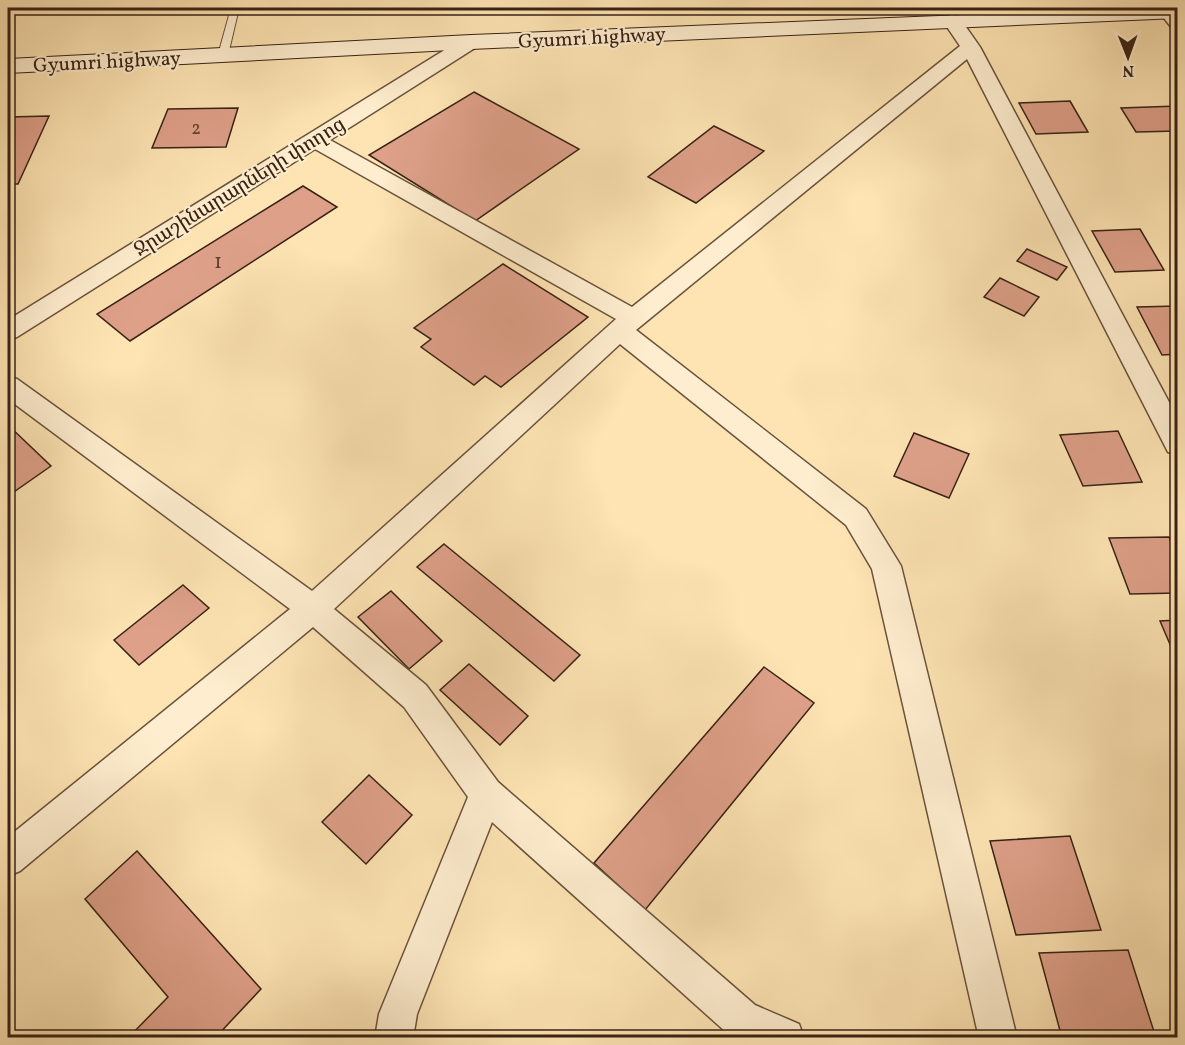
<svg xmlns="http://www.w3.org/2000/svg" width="1185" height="1045" viewBox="0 0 1185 1045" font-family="Vollkorn,'Noto Serif Armenian',serif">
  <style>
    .building { fill: #dea089; stroke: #382215; stroke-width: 1.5 }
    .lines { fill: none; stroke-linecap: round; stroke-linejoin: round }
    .service-casing { stroke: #6a523c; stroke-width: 2 }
    .minor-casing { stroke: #6a523c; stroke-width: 3 }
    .secondary-casing { stroke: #382215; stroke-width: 2 }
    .service { fill: #feedce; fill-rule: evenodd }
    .minor { fill: #feedce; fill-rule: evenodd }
    .secondary { fill: #feedce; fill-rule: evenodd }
    .labels { text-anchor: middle; stroke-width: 4.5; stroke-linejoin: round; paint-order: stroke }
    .far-number-label { font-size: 18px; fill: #624232 }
    .far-street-label { font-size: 20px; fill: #382215; stroke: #feedce }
    .number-label { font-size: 21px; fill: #624232 }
  </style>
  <rect width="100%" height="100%" fill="#fee4b3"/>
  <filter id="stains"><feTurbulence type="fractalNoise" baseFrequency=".00333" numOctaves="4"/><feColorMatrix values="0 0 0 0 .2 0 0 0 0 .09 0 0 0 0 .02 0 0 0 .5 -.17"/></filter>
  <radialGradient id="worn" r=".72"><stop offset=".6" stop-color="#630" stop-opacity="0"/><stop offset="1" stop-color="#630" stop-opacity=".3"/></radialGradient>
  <path class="building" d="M 474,92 L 579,149 L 475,221 L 369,155 Z
    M 1070,101 L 1088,132 L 1036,134 L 1019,103 Z
    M 1178,106 L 1178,131 L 1136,132 L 1121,108 Z
    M 238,108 L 226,147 L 152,148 L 168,109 Z
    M 49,116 L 18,184 L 8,184 L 8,117 Z
    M 714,126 L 764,151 L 696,203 L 648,177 Z
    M 303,186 L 337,207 L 130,341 L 97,314 Z
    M 1140,229 L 1164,270 L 1115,272 L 1092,231 Z
    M 1027,249 L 1067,267 L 1057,280 L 1017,261 Z
    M 503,264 L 588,317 L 501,387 L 485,376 L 474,385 L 421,347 L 431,339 L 414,328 Z
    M 1000,278 L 1039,297 L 1024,316 L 984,297 Z
    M 1178,306 L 1178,354 L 1162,355 L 1137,307 Z
    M 8,425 L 51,466 L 8,496 Z
    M 1118,431 L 1142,482 L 1083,486 L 1060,435 Z
    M 914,433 L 969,454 L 949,498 L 894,476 Z
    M 1169,537 L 1178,558 L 1178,593 L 1130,594 L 1109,538 Z
    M 444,544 L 580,655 L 554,681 L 417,567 Z
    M 183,585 L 209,608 L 139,665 L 114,640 Z
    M 391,591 L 442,641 L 409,669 L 358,617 Z
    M 1178,620 L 1178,663 L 1160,621 Z
    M 469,664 L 528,716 L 500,745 L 440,690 Z
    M 764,667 L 814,703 L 645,910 L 594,863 Z
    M 369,775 L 412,815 L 366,864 L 322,822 Z
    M 1070,836 L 1101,930 L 1016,935 L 990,841 Z
    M 137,851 L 261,989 L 215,1038 L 128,1038 L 168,997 L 85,899 Z
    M 1128,950 L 1156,1038 L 1062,1038 L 1039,953 Z"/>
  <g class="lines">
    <g class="service-casing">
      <path id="service" d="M 231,8 L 239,8 L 228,55 L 223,58 L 218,55 Z"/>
    </g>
    <g class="minor-casing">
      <path id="minor" d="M 1169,8 L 1178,11 L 1178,28 L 1171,27 L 1160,13 L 1163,9 Z
        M 952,15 L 959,17 L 980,47 L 1178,419 L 1178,455 L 1168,452 L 967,59 L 636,330 L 866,509 L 901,566 L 1017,1038 L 979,1038 L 872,569 L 846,525 L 620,344 L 334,609 L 426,685 L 498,782 L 755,1005 L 799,1024 L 804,1038 L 739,1038 L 727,1033 L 492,822 L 417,1014 L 413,1038 L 375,1038 L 379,1014 L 468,797 L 404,707 L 313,627 L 20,871 L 8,876 L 8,837 L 290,609 L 8,399 L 8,376 L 17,379 L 312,591 L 616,319 L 315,149 L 17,337 L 8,340 L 8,320 L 464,38 L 478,38 L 480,42 L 478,46 L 330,140 L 632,307 L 960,46 L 943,21 L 945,17 Z"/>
    </g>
    <g class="secondary-casing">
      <path id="secondary" d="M 1134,8 L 1178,8 L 1178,18 L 471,49 L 8,73 L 8,59 L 471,35 Z"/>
    </g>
    <use href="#service" class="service"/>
    <use href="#minor" class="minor"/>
    <use href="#secondary" class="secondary"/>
  </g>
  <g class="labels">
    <g class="far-number-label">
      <text x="196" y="134">2</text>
    </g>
    <g class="far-street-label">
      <text transform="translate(592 37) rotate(-3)" y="7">Gyumri highway</text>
      <text transform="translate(107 61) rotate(-3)" y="7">Gyumri highway</text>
      <text transform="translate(239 186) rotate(-32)" y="7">Ջրաշինարարների փողոց</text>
    </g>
    <g class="number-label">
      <text x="218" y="268">1</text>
    </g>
  </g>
  <rect width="1185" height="1045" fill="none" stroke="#fee4b3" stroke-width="30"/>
  <rect x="9" y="9" width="1167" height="1027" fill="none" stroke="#382215" stroke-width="3"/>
  <rect x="15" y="15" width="1155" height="1015" fill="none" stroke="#382215" stroke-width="1.5"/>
  <g transform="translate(1128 57) rotate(179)" stroke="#feedce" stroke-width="4.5" paint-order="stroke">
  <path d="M0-4.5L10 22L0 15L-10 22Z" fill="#382215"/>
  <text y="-9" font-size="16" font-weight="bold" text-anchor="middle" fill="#382215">N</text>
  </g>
  <rect width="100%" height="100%" filter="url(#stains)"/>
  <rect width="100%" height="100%" fill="url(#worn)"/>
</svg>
